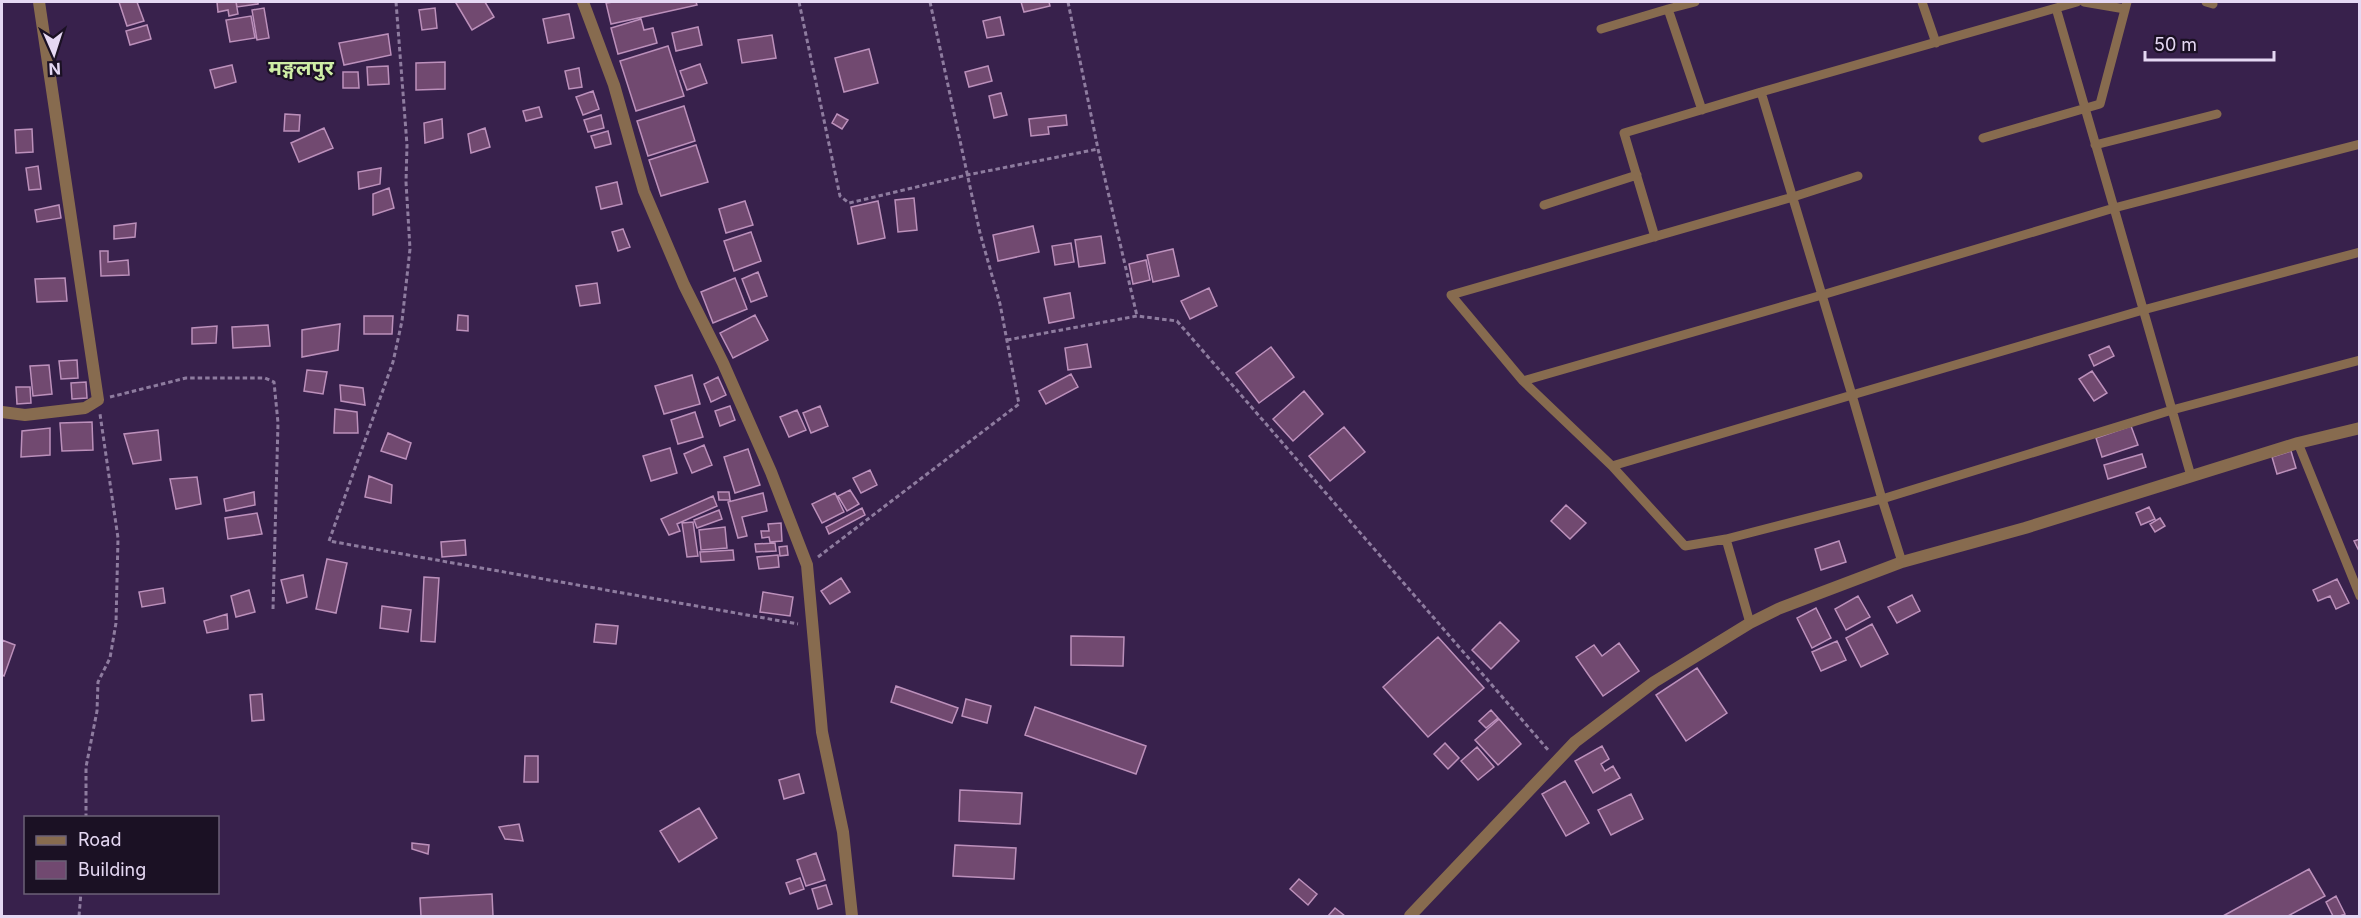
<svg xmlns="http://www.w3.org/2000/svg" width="2361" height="918" viewBox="0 0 2361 918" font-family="Inter,'Noto Sans Devanagari',sans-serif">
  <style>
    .building { fill: #714970; stroke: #bc90bb; stroke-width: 1.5 }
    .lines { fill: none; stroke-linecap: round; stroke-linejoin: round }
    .path { stroke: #8e7c9f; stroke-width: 3; stroke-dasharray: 4.5 3; stroke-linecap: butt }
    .lane { stroke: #876b4f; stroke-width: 9 }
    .street { stroke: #876b4f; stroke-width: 12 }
    .labels { text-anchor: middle; stroke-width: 4.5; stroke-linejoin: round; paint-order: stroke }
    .district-label { font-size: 21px; font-weight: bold; fill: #cfeea6; stroke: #1b1124 }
  </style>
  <rect width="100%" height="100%" fill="#38214c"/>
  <path class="building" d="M 119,2 L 137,2 L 144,21 L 127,26 Z
    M 217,2 L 236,2 L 238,14 L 229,16 L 228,10 L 218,12 Z
    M 236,2 L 258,2 L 258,4 L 237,7 Z
    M 457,2 L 485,2 L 494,17 L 472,30 L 456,3 Z
    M 613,2 L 696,2 L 697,5 L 611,24 L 606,3 Z
    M 1021,2 L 1049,2 L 1050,6 L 1024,12 Z
    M 264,8 L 269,38 L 257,40 L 252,10 Z
    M 435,8 L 437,28 L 422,30 L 419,10 Z
    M 569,14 L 574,38 L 548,43 L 543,19 Z
    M 251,16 L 255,38 L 230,42 L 226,20 Z
    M 1000,17 L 1004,35 L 987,38 L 983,21 Z
    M 641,19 L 644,30 L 653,28 L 657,43 L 618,54 L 611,28 Z
    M 147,25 L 151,39 L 130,45 L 126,31 Z
    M 698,27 L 702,45 L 676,51 L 672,33 Z
    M 388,34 L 391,55 L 344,65 L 339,43 Z
    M 772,35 L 776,58 L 742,63 L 738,40 Z
    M 668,46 L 684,96 L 636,111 L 620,61 Z
    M 869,49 L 878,83 L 844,92 L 835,58 Z
    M 445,62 L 445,89 L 416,90 L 416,63 Z
    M 700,64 L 707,83 L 687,90 L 680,71 Z
    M 232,65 L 236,82 L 215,88 L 210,70 Z
    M 388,66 L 389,84 L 368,85 L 367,67 Z
    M 988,66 L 992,81 L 969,87 L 965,72 Z
    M 579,68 L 582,87 L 569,89 L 565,71 Z
    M 343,72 L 358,72 L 359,88 L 343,88 Z
    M 593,91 L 599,109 L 583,115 L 576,97 Z
    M 1001,93 L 1007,115 L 994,118 L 989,96 Z
    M 684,106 L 695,141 L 648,156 L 637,121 Z
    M 539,107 L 542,117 L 526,121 L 523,111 Z
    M 285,114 L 300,115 L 299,131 L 284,131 Z
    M 837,114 L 848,120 L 842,129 L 832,123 Z
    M 601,115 L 604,128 L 588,132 L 584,120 Z
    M 1066,115 L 1067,125 L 1048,127 L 1049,134 L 1031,136 L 1029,119 Z
    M 442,119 L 443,138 L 425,143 L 424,123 Z
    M 324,128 L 333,148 L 299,162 L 291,143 Z
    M 485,128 L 490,147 L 471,153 L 468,134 Z
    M 32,129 L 33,152 L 16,153 L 15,130 Z
    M 608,131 L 611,144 L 595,148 L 591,136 Z
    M 696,145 L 708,182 L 661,196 L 649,160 Z
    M 38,166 L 41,189 L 29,190 L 26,168 Z
    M 381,168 L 380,184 L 359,189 L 358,172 Z
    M 617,182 L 622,204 L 601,209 L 596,187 Z
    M 389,188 L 394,208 L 373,215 L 373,194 Z
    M 914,198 L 917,230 L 898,232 L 895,200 Z
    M 745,201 L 753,225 L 726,233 L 719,209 Z
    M 878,201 L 885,238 L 858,244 L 851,207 Z
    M 59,205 L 61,218 L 37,222 L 35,210 Z
    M 136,223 L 135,237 L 114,239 L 114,226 Z
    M 1033,226 L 1039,252 L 998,261 L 993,235 Z
    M 623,229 L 630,247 L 618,251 L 612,232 Z
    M 751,232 L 761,261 L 734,271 L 724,241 Z
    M 1101,236 L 1105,263 L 1079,267 L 1075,240 Z
    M 1071,243 L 1074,262 L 1055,265 L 1052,246 Z
    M 1173,249 L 1179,276 L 1153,282 L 1147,255 Z
    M 100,251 L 108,251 L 108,262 L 128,260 L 129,275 L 101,276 Z
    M 1146,260 L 1150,280 L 1133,284 L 1129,264 Z
    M 758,272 L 767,296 L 751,302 L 742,279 Z
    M 65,278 L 67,301 L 37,302 L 35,279 Z
    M 735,278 L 747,309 L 713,323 L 701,292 Z
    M 597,283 L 600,303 L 580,306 L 576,286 Z
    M 1209,288 L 1217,306 L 1190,319 L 1181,301 Z
    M 1070,293 L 1074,318 L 1049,323 L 1044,298 Z
    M 458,315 L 468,316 L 468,331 L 457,330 Z
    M 755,315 L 768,340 L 733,358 L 720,333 Z
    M 364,316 L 393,316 L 392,334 L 364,334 Z
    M 340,324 L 338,350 L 302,357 L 302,330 Z
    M 268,325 L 270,346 L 233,348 L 232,327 Z
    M 217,326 L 216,343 L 192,344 L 192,328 Z
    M 1087,344 L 1091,367 L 1068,370 L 1065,348 Z
    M 2109,346 L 2114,356 L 2094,366 L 2089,355 Z
    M 1271,347 L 1294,377 L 1259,403 L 1236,373 Z
    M 77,360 L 78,378 L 61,379 L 59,361 Z
    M 49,365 L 52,394 L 33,396 L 30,366 Z
    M 307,370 L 327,372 L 323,394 L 304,391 Z
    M 2092,371 L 2107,393 L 2094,401 L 2079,379 Z
    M 1071,374 L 1078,387 L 1046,404 L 1039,391 Z
    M 692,375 L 700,404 L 664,414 L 655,386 Z
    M 718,377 L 726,395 L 711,402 L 704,384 Z
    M 86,382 L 87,398 L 72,399 L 71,383 Z
    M 340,385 L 363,388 L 365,405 L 341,401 Z
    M 16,387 L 30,387 L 31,403 L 17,404 Z
    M 1304,391 L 1323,414 L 1293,441 L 1273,419 Z
    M 730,406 L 735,420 L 720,426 L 715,411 Z
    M 820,406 L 828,426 L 811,433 L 803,413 Z
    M 335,409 L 357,412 L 358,433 L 334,433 Z
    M 797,410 L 806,430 L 789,437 L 780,417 Z
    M 695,412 L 703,437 L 678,444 L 671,420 Z
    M 92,422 L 93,450 L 62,451 L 60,423 Z
    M 2131,426 L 2138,445 L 2102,457 L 2096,438 Z
    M 1344,427 L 1365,452 L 1330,481 L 1309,456 Z
    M 50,428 L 50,455 L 21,457 L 22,431 Z
    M 158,430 L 161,460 L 133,464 L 124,434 Z
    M 388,433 L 411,443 L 406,459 L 381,451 Z
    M 704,445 L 712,465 L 692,473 L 684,454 Z
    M 670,448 L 677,473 L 651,481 L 643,456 Z
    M 748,449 L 760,485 L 735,493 L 724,457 Z
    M 2291,451 L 2296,468 L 2277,474 L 2272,457 Z
    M 2142,454 L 2146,467 L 2108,479 L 2104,465 Z
    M 870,470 L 877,485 L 861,493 L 853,478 Z
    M 369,476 L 392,485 L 391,503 L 365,497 Z
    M 197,477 L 201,504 L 176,509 L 170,479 Z
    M 850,490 L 859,504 L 847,511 L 838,496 Z
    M 254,492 L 255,505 L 226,511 L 224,499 Z
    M 718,492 L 729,492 L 730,500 L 719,500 Z
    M 763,493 L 767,511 L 742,517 L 747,536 L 738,538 L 728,502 Z
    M 835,493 L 844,512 L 822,523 L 812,504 Z
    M 713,496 L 717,506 L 677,524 L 680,531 L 669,535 L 661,519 Z
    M 1566,505 L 1586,523 L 1570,539 L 1551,521 Z
    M 2149,507 L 2155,519 L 2141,525 L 2136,513 Z
    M 862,508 L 865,515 L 829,534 L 826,527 Z
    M 719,510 L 722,519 L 697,528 L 694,520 Z
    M 257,513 L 262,534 L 228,539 L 225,518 Z
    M 2160,518 L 2165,526 L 2155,532 L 2150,524 Z
    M 693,522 L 698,556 L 687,557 L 682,523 Z
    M 781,523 L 782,541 L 770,542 L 769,537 L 762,538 L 761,531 L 769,531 L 768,524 Z
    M 725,527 L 727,548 L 701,550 L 699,530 Z
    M 2360,539 L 2360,553 L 2354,541 Z
    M 465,540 L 466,555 L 442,557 L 441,542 Z
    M 1839,541 L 1846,562 L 1821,570 L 1815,549 Z
    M 775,543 L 776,551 L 756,552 L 755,544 Z
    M 787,546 L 788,555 L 780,556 L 779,547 Z
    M 733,550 L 734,560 L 701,562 L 700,552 Z
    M 778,555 L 779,567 L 759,569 L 757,557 Z
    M 327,559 L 347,563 L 336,613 L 316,609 Z
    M 303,575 L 307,597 L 287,603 L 281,580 Z
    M 424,577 L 439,578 L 435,642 L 421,641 Z
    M 841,578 L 850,592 L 830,604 L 821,591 Z
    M 2337,579 L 2349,603 L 2336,609 L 2330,596 L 2318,601 L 2313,590 Z
    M 163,588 L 165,603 L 142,607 L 139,592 Z
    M 249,590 L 255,612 L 236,617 L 231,596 Z
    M 763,592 L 793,597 L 790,616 L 760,612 Z
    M 1912,595 L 1920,611 L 1897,623 L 1888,607 Z
    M 1858,596 L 1870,617 L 1846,630 L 1835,609 Z
    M 382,606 L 411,610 L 408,632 L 380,628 Z
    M 1816,608 L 1831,638 L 1812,648 L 1797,618 Z
    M 227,614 L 228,629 L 207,633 L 204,621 Z
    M 1500,622 L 1519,641 L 1491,669 L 1472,650 Z
    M 596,624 L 618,626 L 616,644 L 594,642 Z
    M 1872,624 L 1888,654 L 1861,667 L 1846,638 Z
    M 1071,636 L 1124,637 L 1123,666 L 1071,665 Z
    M 1438,637 L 1484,688 L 1428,737 L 1383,687 Z
    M 2,640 L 15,645 L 4,676 L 2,675 Z
    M 1837,641 L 1846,660 L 1821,671 L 1812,652 Z
    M 1619,643 L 1639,671 L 1603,696 L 1576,657 L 1594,645 L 1602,656 Z
    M 1697,668 L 1727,713 L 1686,741 L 1656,695 Z
    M 896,686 L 958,708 L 952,723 L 891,702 Z
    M 262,694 L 264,720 L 252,721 L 250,695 Z
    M 966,699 L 991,706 L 987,723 L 962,716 Z
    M 1035,707 L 1146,746 L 1136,774 L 1025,735 Z
    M 1491,710 L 1498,718 L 1486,728 L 1479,721 Z
    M 1499,719 L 1521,744 L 1498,765 L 1475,740 Z
    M 1445,743 L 1459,758 L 1448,769 L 1434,754 Z
    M 1602,746 L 1609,759 L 1601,764 L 1605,771 L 1613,766 L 1620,778 L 1593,793 L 1575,761 Z
    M 1477,747 L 1494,767 L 1478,780 L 1461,761 Z
    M 525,756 L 538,756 L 538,782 L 524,782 Z
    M 799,774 L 804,793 L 784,799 L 779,780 Z
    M 1565,781 L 1589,823 L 1566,836 L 1542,794 Z
    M 960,790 L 1022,793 L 1020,824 L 959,821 Z
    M 1631,794 L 1643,819 L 1611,835 L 1598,810 Z
    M 699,808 L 717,838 L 679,862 L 660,831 Z
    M 519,824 L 523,841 L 505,839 L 499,827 Z
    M 412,843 L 429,845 L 428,854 L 412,849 Z
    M 955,845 L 1016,848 L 1014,879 L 953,876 Z
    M 816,853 L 825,880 L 806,886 L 797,860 Z
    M 2309,869 L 2325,896 L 2288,916 L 2223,916 Z
    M 800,878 L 804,889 L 790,894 L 786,883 Z
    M 1299,879 L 1317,894 L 1308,905 L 1290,889 Z
    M 826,885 L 832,904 L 818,909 L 812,889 Z
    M 492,894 L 493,916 L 421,916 L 420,898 Z
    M 2336,896 L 2345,914 L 2340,916 L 2333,916 L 2326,902 Z
    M 1335,908 L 1345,916 L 1328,916 Z"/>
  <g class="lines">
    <path class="path" d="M 396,2 L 407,145 L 406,182 L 410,249 L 402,321 L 393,362 L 329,541 L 798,624
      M 799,2 L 840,196 L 849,203 L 967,175 L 1098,149
      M 1068,2 L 1098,149 L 1137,316
      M 1007,340 L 1137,316 L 1177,321 L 1549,751
      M 110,397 L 186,378 L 265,378 L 274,382 L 278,423 L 273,609
      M 818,557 L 1019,404 L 1000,304 L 980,233 L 930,2
      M 86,818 L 86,767 L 97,711 L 98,682 L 110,658 L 116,623 L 118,538 L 100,414
      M 79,916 L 81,892"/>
    <path class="lane" d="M 1922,2 L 1936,43
      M 2084,2 L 2125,9
      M 2206,2 L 2213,4
      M 2056,8 L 2077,2
      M 1668,9 L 1695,2
      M 1601,29 L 1668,9 L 1702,110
      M 1983,138 L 2100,104 L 2127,2
      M 2095,145 L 2217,114
      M 1544,205 L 1637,175
      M 1655,237 L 1624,133 L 1761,92
      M 1523,381 L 1451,295 L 1793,197 L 1858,176
      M 2298,443 L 2360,596
      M 1612,466 L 1523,381 L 1822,295 L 1761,92 L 2056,8 L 2114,208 L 1822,295 L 1852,395 L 1612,466 L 1685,546 L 1726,539
      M 2191,476 L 2114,208 L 2360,144
      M 1902,562 L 1882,499 L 2172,410 L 2360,360
      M 1750,623 L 1726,539 L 1882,499 L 1852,395 L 2143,310 L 2360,252"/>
    <path class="street" d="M 583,2 L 614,85 L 644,191 L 684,285 L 723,363 L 771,472 L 807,565 L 822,732 L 843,832 L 852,916
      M 2,412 L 25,415 L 85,408 L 98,400 L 39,2
      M 1410,916 L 1575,742 L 1654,682 L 1750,623 L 1778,609 L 1902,562 L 2025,528 L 2298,443 L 2360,428"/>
  </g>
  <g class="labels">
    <g class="district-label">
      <text x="301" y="75">मङ्गलपुर</text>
    </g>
  </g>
  <rect width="2361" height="918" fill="none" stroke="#e5d8f3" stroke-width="6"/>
  <rect x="24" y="816" width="195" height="78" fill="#1b1124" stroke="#6c6177" stroke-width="1.5"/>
  <rect x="36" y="836" width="30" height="9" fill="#876b4f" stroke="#6c6177" stroke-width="1.5"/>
  <text x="78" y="846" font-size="18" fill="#e5d8f3">Road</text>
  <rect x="36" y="861" width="30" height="18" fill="#714970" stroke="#6c6177" stroke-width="1.5"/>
  <text x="78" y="876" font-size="18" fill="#e5d8f3">Building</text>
  <g transform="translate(54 54) rotate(177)" stroke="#1b1124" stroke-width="4.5" paint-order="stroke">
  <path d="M0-4.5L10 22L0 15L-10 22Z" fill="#e5d8f3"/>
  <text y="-9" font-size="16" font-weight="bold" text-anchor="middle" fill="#e5d8f3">N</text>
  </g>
  <path d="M2145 51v9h129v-9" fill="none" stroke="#e5d8f3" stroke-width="3"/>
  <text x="2154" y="51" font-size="18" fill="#e5d8f3" stroke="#1b1124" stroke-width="4.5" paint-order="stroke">50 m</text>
</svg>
